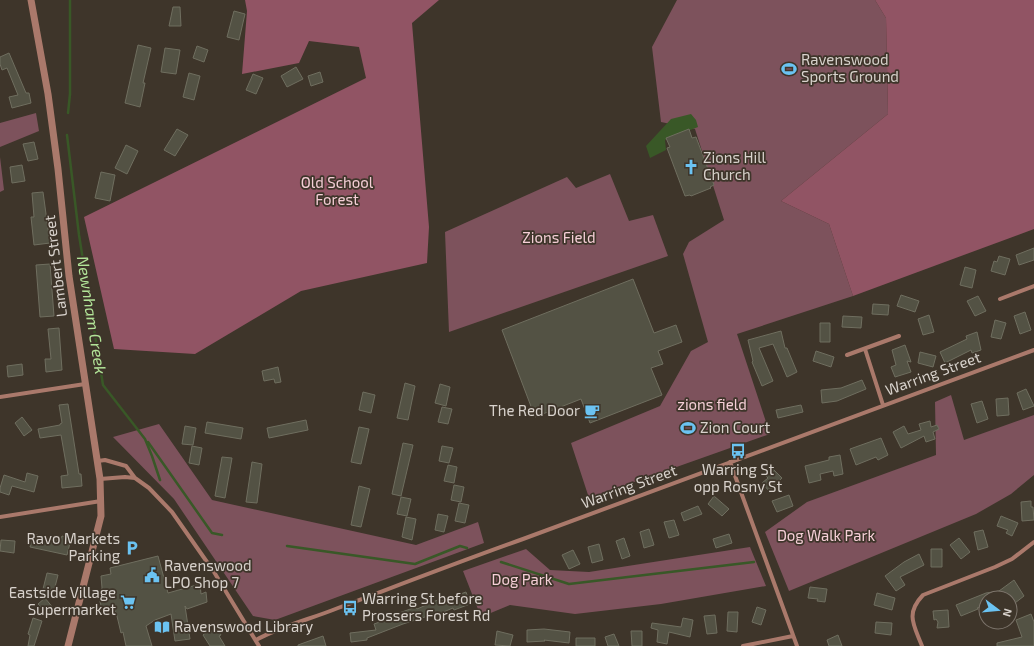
<svg xmlns="http://www.w3.org/2000/svg" width="1034" height="646" viewBox="0 0 1034 646" font-family="'Exo 2',sans-serif">
  <style>
    .green { fill: #7d525c }
    .forest { fill: #915464 }
    .water { fill: #395827 }
    .lines { fill: none; stroke-linecap: round; stroke-linejoin: round }
    .stream { stroke: #395827; stroke-width: 2.5 }
    .building { fill: #535244; stroke: #6f6e5f }
    .minor { stroke: #aa796b; stroke-width: 4 }
    .tertiary { stroke: #aa796b; stroke-width: 7 }
    .labels { text-anchor: middle; stroke-width: 3.5; stroke-linejoin: round; paint-order: stroke }
    .poi-label { font-size: 15px; fill: #d8d2cc; stroke: #3e352a; text-anchor: start }
    .park-label { font-size: 15px; fill: #f6cfd7; stroke: #3e352a }
    .street-label { font-size: 15px; fill: #d8d2cc; stroke: #3e352a }
    .water-label { font-size: 16px; font-style: italic; fill: #b2e498; stroke: #3e352a }
  </style>
  <rect width="100%" height="100%" fill="#3e352a"/>
  <path class="green" d="M 677,0 L 875,0 L 886,18 L 888,114 L 781,201 L 829,224 L 853,296 L 737,334 L 770,434 L 589,498 L 571,443 L 660,406 L 691,351 L 708,342 L 683,254 L 689,242 L 724,220 L 695,129 L 661,122 L 652,47 Z
    M 36,113 L 39,131 L 0,147 L 0,123 Z
    M 0,157 L 4,190 L 0,192 Z
    M 610,174 L 629,221 L 653,215 L 668,256 L 449,332 L 445,232 L 567,177 L 576,188 Z
    M 951,395 L 964,440 L 1034,415 L 1034,475 L 1011,494 L 976,514 L 789,591 L 765,532 L 807,502 L 936,455 L 935,402 Z
    M 159,424 L 212,500 L 416,545 L 478,522 L 484,543 L 275,620 L 253,616 L 174,499 L 113,437 Z
    M 750,547 L 766,586 L 661,604 L 575,614 L 510,605 L 481,617 L 463,571 L 526,549 L 550,570 L 589,572 Z"/>
  <path class="forest" d="M 245,0 L 439,0 L 412,23 L 429,227 L 427,263 L 301,291 L 195,354 L 114,349 L 84,217 L 366,78 L 359,47 L 309,41 L 299,63 L 242,74 L 247,11 Z
    M 875,0 L 1034,0 L 1034,229 L 853,296 L 829,224 L 781,201 L 888,114 L 886,18 Z"/>
  <path class="water" d="M 691,114 L 696,120 L 698,127 L 665,140 L 666,150 L 650,158 L 646,146 L 671,119 Z"/>
  <g class="lines">
    <path class="stream" d="M 68,113 L 70,94 L 70,0
      M 67,135 L 79,235 L 103,385 L 145,439 L 152,456 L 160,480
      M 148,442 L 212,533 L 222,535
      M 287,546 L 415,564 L 460,546 L 467,548
      M 501,562 L 569,584 L 754,562"/>
  </g>
  <path class="building" d="M 173,7 L 180,7 L 181,26 L 169,26 Z
    M 234,11 L 245,14 L 239,40 L 227,37 Z
    M 138,45 L 151,48 L 143,83 L 145,83 L 140,107 L 125,103 Z
    M 197,46 L 208,50 L 204,62 L 193,58 Z
    M 165,48 L 180,50 L 176,74 L 161,72 Z
    M 9,53 L 26,93 L 29,93 L 31,103 L 12,108 L 9,97 L 18,95 L 7,68 L 2,70 L 0,64 L 0,57 Z
    M 296,67 L 303,79 L 287,87 L 281,76 Z
    M 320,72 L 323,82 L 311,86 L 308,76 Z
    M 189,73 L 200,76 L 194,100 L 183,97 Z
    M 253,74 L 263,78 L 256,94 L 246,90 Z
    M 177,129 L 188,135 L 175,156 L 164,150 Z
    M 689,129 L 692,138 L 696,137 L 714,185 L 710,187 L 711,188 L 691,196 L 690,195 L 685,196 L 667,148 L 670,147 L 666,138 Z
    M 34,142 L 38,159 L 28,161 L 23,144 Z
    M 126,145 L 138,151 L 127,174 L 115,168 Z
    M 22,165 L 25,181 L 12,183 L 10,167 Z
    M 101,172 L 115,175 L 110,201 L 95,198 Z
    M 43,192 L 50,243 L 34,245 L 31,217 L 34,217 L 32,193 Z
    M 1034,248 L 1034,260 L 1019,265 L 1016,255 Z
    M 999,256 L 1010,259 L 1005,275 L 991,271 L 994,261 L 997,262 Z
    M 50,264 L 54,316 L 40,317 L 36,265 Z
    M 965,267 L 976,270 L 972,288 L 960,285 Z
    M 633,279 L 654,333 L 676,325 L 682,342 L 658,351 L 663,364 L 651,368 L 662,395 L 590,423 L 581,399 L 535,417 L 502,330 Z
    M 901,295 L 919,301 L 915,312 L 897,306 Z
    M 978,296 L 986,311 L 975,316 L 967,301 Z
    M 873,304 L 889,305 L 888,315 L 872,314 Z
    M 1025,312 L 1031,330 L 1020,334 L 1014,316 Z
    M 929,315 L 934,332 L 923,335 L 918,319 Z
    M 843,316 L 862,317 L 861,328 L 842,327 Z
    M 995,320 L 1006,323 L 1001,339 L 991,337 Z
    M 820,323 L 830,323 L 830,342 L 820,342 Z
    M 59,328 L 62,370 L 46,372 L 45,359 L 51,359 L 48,329 Z
    M 781,331 L 785,348 L 787,348 L 797,372 L 787,377 L 773,344 L 759,348 L 773,381 L 762,386 L 752,362 L 753,361 L 748,340 Z
    M 977,332 L 981,350 L 972,353 L 971,350 L 945,363 L 940,352 L 967,339 L 966,336 Z
    M 905,345 L 911,362 L 907,361 L 911,372 L 895,377 L 891,367 L 896,365 L 892,350 Z
    M 816,351 L 834,357 L 831,367 L 813,361 Z
    M 920,352 L 936,356 L 933,367 L 918,363 Z
    M 22,364 L 23,375 L 8,377 L 7,366 Z
    M 278,367 L 281,382 L 275,383 L 274,379 L 264,381 L 262,371 Z
    M 862,380 L 866,389 L 837,401 L 822,403 L 821,390 L 841,388 Z
    M 405,383 L 415,386 L 408,420 L 397,418 Z
    M 440,384 L 450,387 L 446,406 L 435,403 Z
    M 1026,389 L 1034,406 L 1023,410 L 1017,393 Z
    M 363,392 L 375,395 L 371,413 L 359,410 Z
    M 1008,398 L 1009,415 L 997,416 L 996,399 Z
    M 982,401 L 988,419 L 977,423 L 971,404 Z
    M 68,404 L 79,474 L 81,474 L 82,486 L 62,488 L 61,476 L 68,475 L 61,435 L 40,438 L 38,429 L 60,425 L 60,424 L 62,423 L 59,405 Z
    M 801,405 L 803,412 L 778,418 L 776,410 Z
    M 442,407 L 452,409 L 448,424 L 438,422 Z
    M 22,417 L 32,430 L 24,436 L 15,423 Z
    M 306,420 L 308,430 L 269,438 L 267,428 Z
    M 930,421 L 931,427 L 937,425 L 939,429 L 933,432 L 935,439 L 926,442 L 924,436 L 901,448 L 893,432 L 904,426 L 908,434 L 921,430 L 919,424 Z
    M 207,422 L 243,428 L 241,439 L 205,433 Z
    M 185,426 L 196,428 L 193,445 L 182,444 Z
    M 359,427 L 369,429 L 361,464 L 351,462 Z
    M 881,438 L 888,455 L 878,460 L 876,457 L 856,465 L 850,449 Z
    M 403,443 L 413,445 L 401,496 L 392,494 Z
    M 192,446 L 202,448 L 199,465 L 189,463 Z
    M 442,446 L 453,448 L 449,463 L 439,461 Z
    M 840,455 L 843,474 L 834,476 L 833,471 L 820,474 L 821,480 L 809,483 L 805,466 L 829,460 L 829,457 Z
    M 222,457 L 232,458 L 225,498 L 215,496 Z
    M 252,462 L 262,464 L 257,503 L 246,502 Z
    M 448,465 L 457,467 L 454,483 L 444,481 Z
    M 772,468 L 782,478 L 769,491 L 762,483 L 768,478 L 765,475 Z
    M 27,473 L 38,476 L 34,492 L 12,486 L 9,495 L 0,492 L 0,488 L 4,475 L 25,482 Z
    M 454,485 L 464,487 L 461,502 L 451,500 Z
    M 359,486 L 370,489 L 361,527 L 351,525 Z
    M 789,495 L 793,506 L 777,512 L 772,501 Z
    M 714,496 L 729,509 L 722,516 L 708,504 Z
    M 401,497 L 411,499 L 407,516 L 397,514 Z
    M 1031,501 L 1031,507 L 1033,507 L 1034,520 L 1022,521 L 1021,502 Z
    M 459,503 L 469,505 L 465,523 L 455,521 Z
    M 698,506 L 702,514 L 684,521 L 681,513 Z
    M 438,514 L 448,516 L 444,532 L 435,530 Z
    M 1001,516 L 1018,523 L 1012,536 L 1006,533 L 1008,530 L 997,526 Z
    M 406,517 L 416,519 L 412,540 L 402,537 Z
    M 674,520 L 679,535 L 669,538 L 664,522 Z
    M 649,529 L 654,545 L 644,548 L 640,532 Z
    M 983,530 L 988,547 L 978,550 L 974,532 Z
    M 33,534 L 60,541 L 62,536 L 71,539 L 67,555 L 30,547 Z
    M 729,534 L 732,543 L 716,548 L 713,539 Z
    M 624,538 L 630,556 L 622,559 L 616,541 Z
    M 959,538 L 970,552 L 961,559 L 950,545 Z
    M 1,540 L 15,541 L 14,553 L 0,551 Z
    M 599,544 L 603,560 L 592,563 L 588,547 Z
    M 931,549 L 942,549 L 942,567 L 931,567 Z
    M 573,550 L 580,564 L 569,569 L 562,555 Z
    M 919,554 L 924,565 L 900,577 L 905,585 L 896,591 L 885,576 L 904,562 Z
    M 158,556 L 168,593 L 200,584 L 201,594 L 206,592 L 207,602 L 187,609 L 185,606 L 190,639 L 175,641 L 171,614 L 155,620 L 146,626 L 152,646 L 126,646 L 123,632 L 121,633 L 116,612 L 103,613 L 99,598 L 102,588 L 101,576 L 111,574 L 110,568 Z
    M 47,573 L 58,575 L 54,591 L 43,589 Z
    M 1014,580 L 1024,596 L 1015,603 L 1012,598 L 986,598 L 986,606 L 977,608 L 978,609 L 961,616 L 956,605 L 986,593 L 999,591 Z
    M 810,587 L 827,589 L 825,602 L 817,601 L 818,599 L 808,598 Z
    M 466,592 L 470,604 L 454,610 L 453,608 L 429,618 L 428,616 L 403,624 L 367,638 L 367,640 L 351,642 L 350,633 L 376,630 L 374,624 L 400,615 L 399,613 L 416,607 L 417,609 L 440,599 L 441,601 Z
    M 877,593 L 895,598 L 892,610 L 874,605 Z
    M 45,598 L 54,609 L 48,615 L 38,604 Z
    M 757,607 L 766,610 L 761,625 L 752,622 Z
    M 948,610 L 949,627 L 937,628 L 938,622 L 936,619 L 934,620 L 933,611 Z
    M 728,612 L 738,612 L 737,632 L 727,631 Z
    M 1031,614 L 1034,622 L 1034,646 L 997,646 L 997,643 L 1022,637 L 1016,620 Z
    M 715,615 L 717,633 L 707,634 L 704,616 Z
    M 33,618 L 42,621 L 34,646 L 28,646 L 30,635 L 28,634 Z
    M 683,618 L 693,620 L 690,637 L 669,632 L 667,644 L 657,642 L 658,630 L 651,628 L 652,623 L 681,627 Z
    M 876,622 L 892,623 L 891,635 L 875,633 Z
    M 217,628 L 221,635 L 219,636 L 225,646 L 210,646 L 203,635 L 209,630 L 210,632 Z
    M 544,629 L 570,632 L 569,643 L 544,640 L 545,641 L 527,642 L 527,630 Z
    M 497,631 L 513,635 L 510,646 L 495,645 Z
    M 631,631 L 642,631 L 642,646 L 632,646 Z
    M 614,634 L 619,646 L 608,646 L 605,637 Z
    M 838,635 L 842,646 L 829,646 L 827,640 Z
    M 323,636 L 326,646 L 298,646 L 298,645 Z
    M 576,638 L 595,638 L 595,646 L 576,646 Z"/>
  <g class="lines">
    <path class="minor" d="M 1000,299 L 1034,286
      M 865,349 L 883,405
      M 847,355 L 899,336
      M 0,397 L 85,384
      M 98,461 L 105,460 L 126,466 L 135,478 L 149,488 L 172,512 L 214,572 L 259,646
      M 730,462 L 797,646
      M 100,479 L 125,477 L 135,478
      M 0,517 L 101,501
      M 256,640 C 281,626 311,619 338,608 C 399,585 461,561 523,539 L 1034,350
      M 743,646 L 793,636
      M 922,646 C 914,625 905,614 923,595 L 995,567 L 1012,559 L 1034,542"/>
    <path class="tertiary" d="M 31,0 L 48,94 L 58,169 L 69,276 L 100,479 L 101,516 L 68,646"/>
  </g>
  <defs>
    <g id="stadium-bare" transform="scale(1.2)"><path d="M0-5a6.5 5 0 1 0 0 10a6.5 5 0 1 0 0-10ZM-3.5-1.8h7v3.6h-7Z" fill="#6bc3f2" stroke="#3e352a" stroke-width="2.5" paint-order="stroke"/></g>
    <g id="church-bare" transform="scale(1.2)"><path d="M-1.2-6h2.4v3.5h3.3v2.4h-3.3V6h-2.4V-.1h-3.3v-2.4h3.3Z" fill="#6bc3f2" stroke="#3e352a" stroke-width="2.5" paint-order="stroke"/></g>
    <g id="cafe-bare" transform="scale(1.2)"><path d="M-5.5-4.5H6V0H3Q3 3.5 0 3.5H-2.5Q-5.5 3.5-5.5 0ZM3-3.2v2h1.7v-2ZM-6 4.5H4V6H-6Z" fill="#6bc3f2" stroke="#3e352a" stroke-width="2.5" paint-order="stroke"/></g>
    <g id="bus-bare" transform="scale(1.2)"><path d="M-5-6H5V4H4V6H2V4H-2V6H-4V4H-5ZM-3.5-4V0h7V-4ZM-3.5 1.2v1.5H-2V1.2ZM2 1.2v1.5H3.5V1.2Z" fill="#6bc3f2" stroke="#3e352a" stroke-width="2.5" paint-order="stroke"/></g>
    <g id="parking-bare" transform="scale(1.2)"><path d="M-3.5-5.5H1a3.5 3.5 0 0 1 0 7H-1V5.5H-3.5ZM-1-3.4V-.6H.8a1.4 1.4 0 0 0 0-2.8Z" fill="#6bc3f2" stroke="#3e352a" stroke-width="2.5" paint-order="stroke"/></g>
    <g id="civic-bare" transform="scale(1.2)"><path d="M-.6-6.5H3V-4.5H.6V-3L4-1V1h2V6H-6V1h2V-1L-.6-3ZM-1.2 2.5V6h2.4V2.5Z" fill="#6bc3f2" stroke="#3e352a" stroke-width="2.5" paint-order="stroke"/></g>
    <g id="supermarket-bare" transform="scale(1.2)"><path d="M-6-5.5h2.5l.6 2H6L4.5 2H-2.5L-4.4-4H-6ZM-1.5 3.2a1.3 1.3 0 1 0 .1 0ZM3 3.2a1.3 1.3 0 1 0 .1 0Z" fill="#6bc3f2" stroke="#3e352a" stroke-width="2.5" paint-order="stroke"/></g>
    <g id="library-bare" transform="scale(1.2)"><path d="M-6-4Q-3-5.5-.7-3.5V5Q-3 3-6 4ZM6-4Q3-5.5 .7-3.5V5Q3 3 6 4Z" fill="#6bc3f2" stroke="#3e352a" stroke-width="2.5" paint-order="stroke"/></g>
  </defs>
  <g fill-rule="evenodd">
    <use href="#stadium-bare" x="789" y="69"/>
    <use href="#church-bare" x="691" y="167"/>
    <use href="#cafe-bare" x="592" y="411"/>
    <use href="#stadium-bare" x="688" y="428"/>
    <use href="#bus-bare" x="738" y="451"/>
    <use href="#parking-bare" x="132" y="548"/>
    <use href="#civic-bare" x="152" y="575"/>
    <use href="#supermarket-bare" x="128" y="602"/>
    <use href="#bus-bare" x="350" y="608"/>
    <use href="#library-bare" x="162" y="627"/>
  </g>
  <g class="labels">
    <g class="poi-label">
      <text x="801" y="65">Ravenswood<tspan x="801" dy="17">Sports Ground</tspan></text>
      <text x="703" y="163">Zions Hill<tspan x="703" dy="17">Church</tspan></text>
      <text x="580" y="416" text-anchor="end">The Red Door</text>
      <text x="700" y="433">Zion Court</text>
      <text x="738" y="475" text-anchor="middle">Warring St<tspan x="738" dy="17">opp Rosny St</tspan></text>
      <text x="120" y="544" text-anchor="end">Ravo Markets<tspan x="120" dy="17">Parking</tspan></text>
      <text x="164" y="571">Ravenswood<tspan x="164" dy="17">LPO Shop 7</tspan></text>
      <text x="116" y="598" text-anchor="end">Eastside Village<tspan x="116" dy="17">Supermarket</tspan></text>
      <text x="362" y="604">Warring St before<tspan x="362" dy="17">Prossers Forest Rd</tspan></text>
      <text x="174" y="632">Ravenswood Library</text>
    </g>
    <g class="park-label">
      <text x="337" y="188">Old School<tspan x="337" dy="17">Forest</tspan></text>
      <text x="559" y="243">Zions Field</text>
      <text x="712" y="410">zions field</text>
      <text x="826" y="541">Dog Walk Park</text>
      <text x="522" y="585">Dog Park</text>
    </g>
    <g class="street-label">
      <text transform="translate(56 266) rotate(-97)" y="5">Lambert Street</text>
      <text transform="translate(933 374) rotate(-20)" y="5">Warring Street</text>
      <text transform="translate(629 487) rotate(-20)" y="5">Warring Street</text>
    </g>
    <g class="water-label">
      <text transform="translate(92 315) rotate(81)" y="6">Newnham Creek</text>
    </g>
  </g>
  <g transform="translate(998 610) rotate(106)"><circle r="19" fill="#3e352a" stroke="#7c746b"/>
  <path d="M0-3L7 15L0 10L-7 15Z" fill="#6bc3f2"/>
  <text y="-6" font-size="11" font-weight="bold" text-anchor="middle" fill="#d8d2cc">N</text>
  </g>
</svg>
